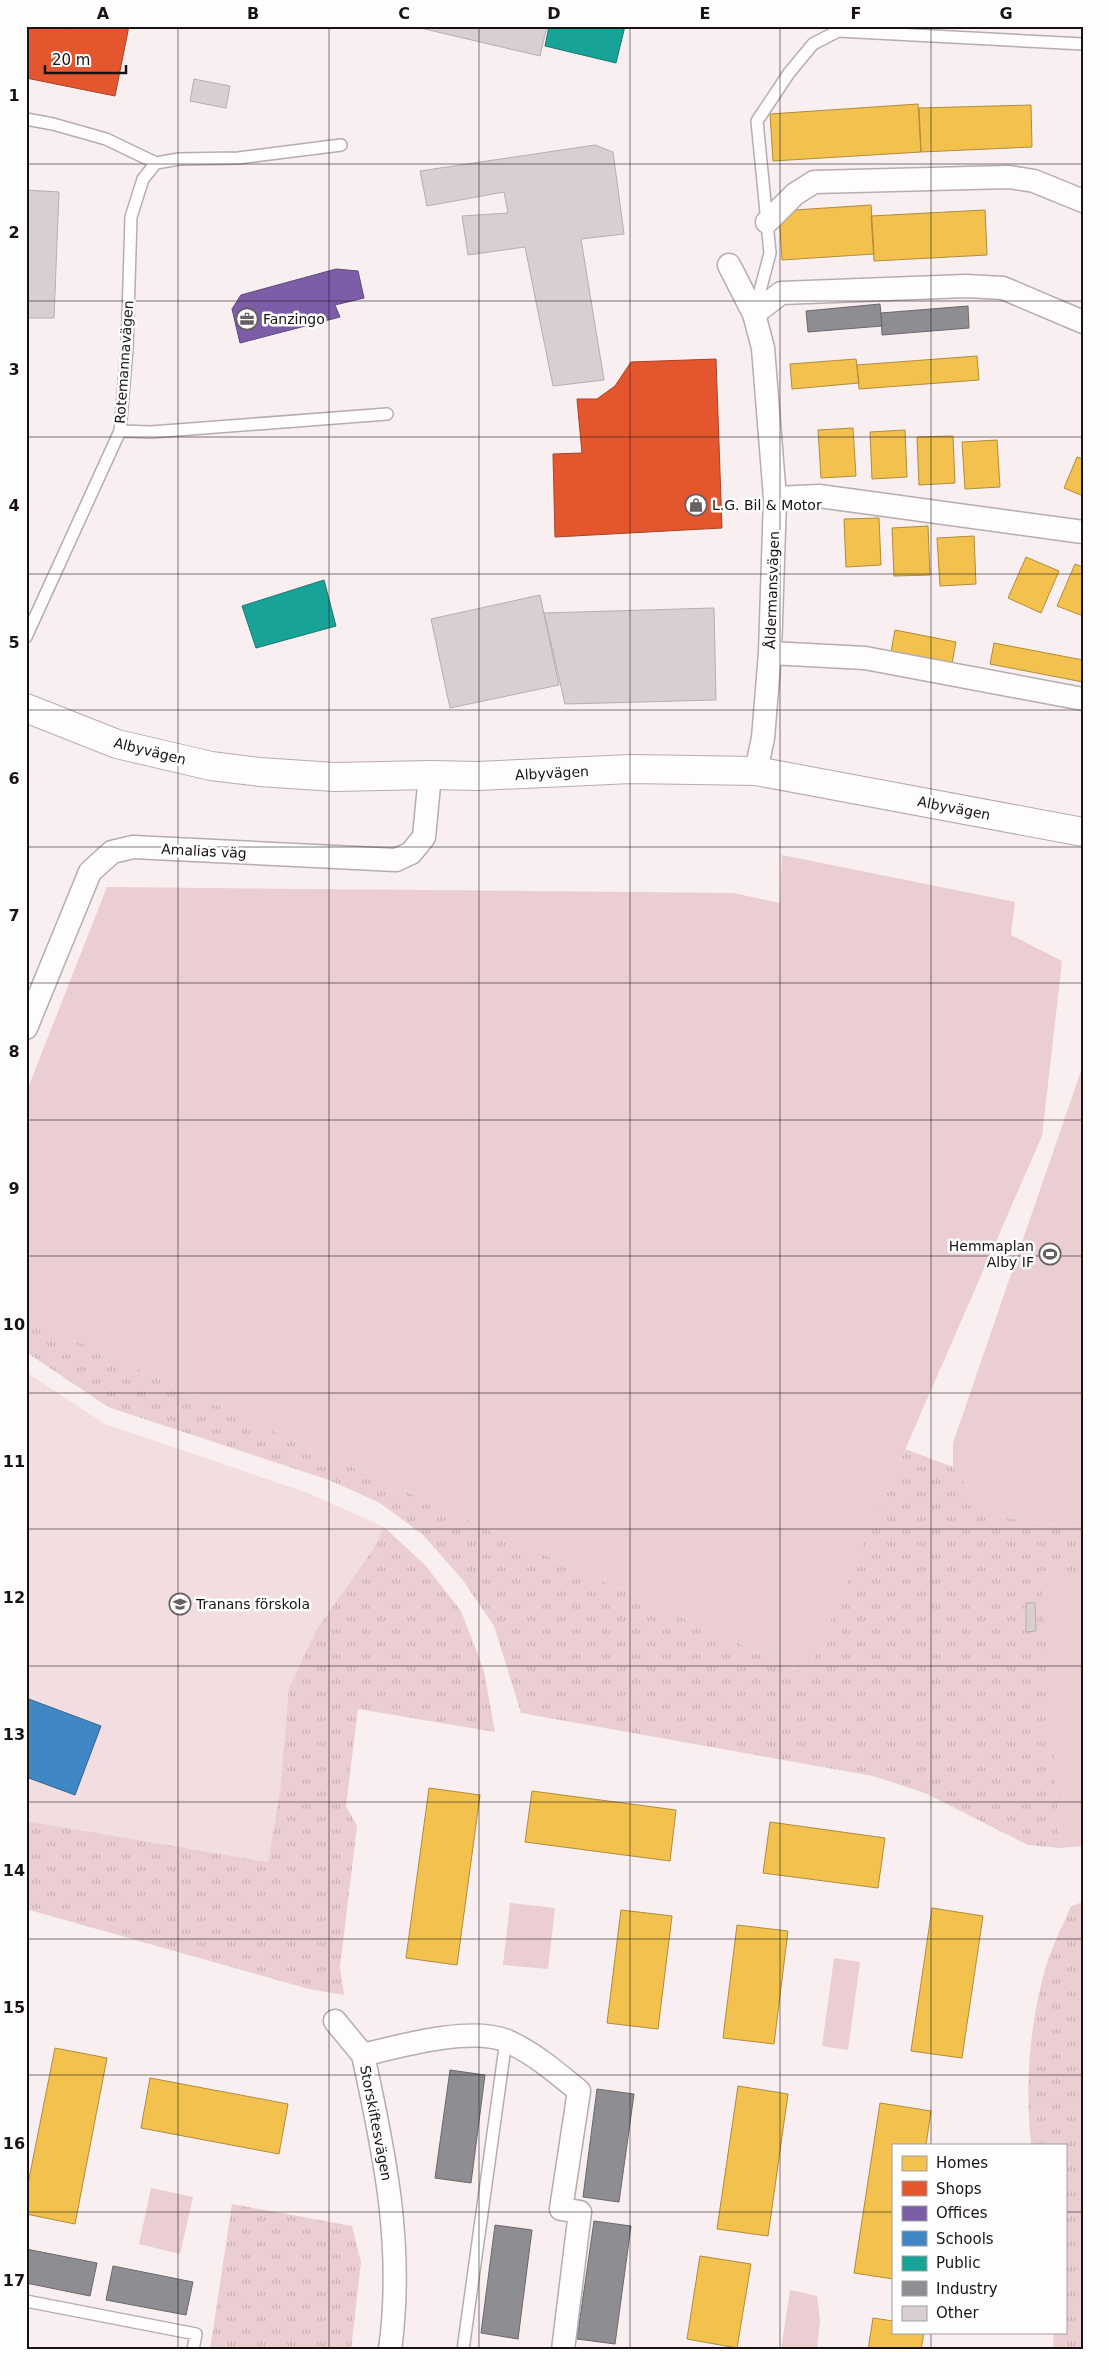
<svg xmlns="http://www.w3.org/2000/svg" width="1109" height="2376" viewBox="0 0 1109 2376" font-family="'DejaVu Sans',sans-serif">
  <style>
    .built { fill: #f2dee0 }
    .grass { fill: url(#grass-tufts) }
    .green { fill: #ebced2 }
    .homes { fill: #f2c14e; stroke: #b18c3c }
    .shops { fill: #e4572e; stroke: #a74226 }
    .offices { fill: #7b5ea7; stroke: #5e477b }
    .schools { fill: #3f88c5; stroke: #346590 }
    .public { fill: #17a398; stroke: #187870 }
    .industry { fill: #8d8d92; stroke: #6a686c }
    .building { fill: #d7cfd1; stroke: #b6aeb0 }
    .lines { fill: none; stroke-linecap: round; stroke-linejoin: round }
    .lane-casing { stroke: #b5adae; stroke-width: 14 }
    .street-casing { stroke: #b5adae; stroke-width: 25 }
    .secondary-casing { stroke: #b5adae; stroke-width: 30 }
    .lane { stroke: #fefcfd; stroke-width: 11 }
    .street { stroke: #fefcfd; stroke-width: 22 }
    .secondary { stroke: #fefcfd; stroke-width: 28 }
    .grid { fill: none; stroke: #191213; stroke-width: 1; stroke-opacity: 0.55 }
    .labels { text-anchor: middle; stroke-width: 5; stroke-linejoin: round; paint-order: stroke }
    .poi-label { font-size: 14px; fill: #191213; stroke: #fdfdfd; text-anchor: start }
    .street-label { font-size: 14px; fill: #191213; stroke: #fdfdfd }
    .neatline { fill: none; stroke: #191213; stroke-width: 2 }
    .grid-label { font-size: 16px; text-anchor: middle; font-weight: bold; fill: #191213 }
  </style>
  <defs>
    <pattern id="grass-tufts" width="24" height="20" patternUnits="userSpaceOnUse" patternTransform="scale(1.25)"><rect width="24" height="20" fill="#ebced2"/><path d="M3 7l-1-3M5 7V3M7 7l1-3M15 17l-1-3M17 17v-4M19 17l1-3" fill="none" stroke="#c9b0b3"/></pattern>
  </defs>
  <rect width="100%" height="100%" fill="#f9eef0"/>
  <path class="built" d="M 26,1372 L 105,1424 L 308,1493 L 384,1527 L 374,1548 L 317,1629 L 289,1687 L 280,1790 L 268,1862 L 26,1821 Z"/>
  <path class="grass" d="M 26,1318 L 807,1674 L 905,1449 L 953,1467 L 972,1493 L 996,1515 L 1031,1522 L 1083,1526 L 1083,1572 L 1042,1572 L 1060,1848 L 1028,1845 L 925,1793 L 873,1776 L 521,1713 L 494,1626 L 462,1579 L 423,1535 L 380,1503 L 329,1480 L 108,1407 L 26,1352 Z
    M 384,1527 L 425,1565 L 461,1611 L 484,1671 L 495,1732 L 358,1709 L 346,1806 L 357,1826 L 340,1967 L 344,1995 L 309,1989 L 26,1909 L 26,1821 L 268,1862 L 280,1790 L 289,1687 L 317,1629 L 374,1548 Z
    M 1083,1902 L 1083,2350 L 1053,2350 L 1054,2332 L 1065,2332 L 1065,2145 L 1031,2145 C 1025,2084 1029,2026 1046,1966 C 1052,1946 1063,1926 1071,1906 Z
    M 232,2204 L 352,2226 L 361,2262 L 351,2350 L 210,2350 Z"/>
  <path class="green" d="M 782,855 L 1015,902 L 1011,935 L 1062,961 L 1042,1136 L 807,1674 L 26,1318 L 26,1093 L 107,887 L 733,893 L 780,903 Z
    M 1083,1065 L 1083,1526 L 1031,1522 L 996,1515 L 972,1493 L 953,1467 L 953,1443 Z
    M 1041,1571 L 1083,1572 L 1083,1846 L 1060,1848 Z
    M 510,1903 L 555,1908 L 548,1969 L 503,1965 Z
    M 834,1958 L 860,1962 L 848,2050 L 822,2046 Z
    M 151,2188 L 193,2197 L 180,2254 L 139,2244 Z
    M 790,2290 L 817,2296 L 820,2321 L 817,2350 L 781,2350 Z"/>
  <path class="homes" d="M 918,104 L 921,152 L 773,161 L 770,114 Z
    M 1031,105 L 1032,147 L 921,152 L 919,108 Z
    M 871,205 L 874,254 L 782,260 L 779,211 Z
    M 985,210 L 987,255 L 874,261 L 871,216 Z
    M 977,356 L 979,380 L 859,389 L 857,365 Z
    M 856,359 L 859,383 L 792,389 L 790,364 Z
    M 853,428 L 856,476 L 821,478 L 818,430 Z
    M 905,430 L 907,477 L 872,479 L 870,432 Z
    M 953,436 L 955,483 L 919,485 L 917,437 Z
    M 997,440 L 1000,487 L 965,489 L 962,442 Z
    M 1077,457 L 1083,459 L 1083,496 L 1064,488 Z
    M 879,518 L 881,565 L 846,567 L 844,519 Z
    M 928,526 L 930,575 L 894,576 L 892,528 Z
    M 974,536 L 976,584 L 940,586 L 937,538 Z
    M 1026,557 L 1059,571 L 1041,613 L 1008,598 Z
    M 1075,564 L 1083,567 L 1083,616 L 1057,606 Z
    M 895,630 L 956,642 L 952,664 L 891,652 Z
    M 994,643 L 1083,660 L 1083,682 L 990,664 Z
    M 429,1788 L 480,1795 L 457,1965 L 406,1958 Z
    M 532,1791 L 676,1810 L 670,1861 L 525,1842 Z
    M 770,1822 L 885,1838 L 878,1888 L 763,1873 Z
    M 932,1908 L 983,1916 L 962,2058 L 911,2051 Z
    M 621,1910 L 672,1916 L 658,2029 L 607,2023 Z
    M 737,1925 L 788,1931 L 774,2044 L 723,2038 Z
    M 55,2048 L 107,2058 L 75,2224 L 26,2214 L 26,2194 Z
    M 150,2078 L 288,2104 L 279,2154 L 141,2128 Z
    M 738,2086 L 788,2094 L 768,2236 L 717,2229 Z
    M 880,2103 L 931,2111 L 926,2145 L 893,2145 L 893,2279 L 854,2273 Z
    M 700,2256 L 751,2264 L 737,2348 L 687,2339 Z
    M 873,2318 L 893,2321 L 893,2332 L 924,2332 L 921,2350 L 868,2350 Z"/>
  <path class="shops" d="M 26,26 L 52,26 L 66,29 L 67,26 L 129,26 L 115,96 L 26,78 Z
    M 716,359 L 722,528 L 555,537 L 553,454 L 582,453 L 577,399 L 597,399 L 615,386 L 631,362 Z"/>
  <path class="offices" d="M 336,269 L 358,271 L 364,298 L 335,305 L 340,317 L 240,343 L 232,309 L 241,295 Z"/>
  <path class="schools" d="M 26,1698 L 101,1726 L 75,1795 L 26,1777 Z"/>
  <path class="public" d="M 549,26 L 625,26 L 616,63 L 545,46 Z
    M 324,580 L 336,626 L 256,648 L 242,606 Z"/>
  <path class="industry" d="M 880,304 L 882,326 L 808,332 L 806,311 Z
    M 968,306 L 969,328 L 882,335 L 881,313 Z
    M 450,2070 L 485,2075 L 471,2183 L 435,2178 Z
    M 597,2089 L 634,2094 L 619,2202 L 583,2197 Z
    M 594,2221 L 631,2226 L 615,2344 L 577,2339 Z
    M 495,2225 L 532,2230 L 518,2339 L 481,2333 Z
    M 26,2249 L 97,2263 L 90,2296 L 26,2283 Z
    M 113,2266 L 193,2282 L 186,2315 L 106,2300 Z"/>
  <path class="building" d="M 412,26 L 547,26 L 540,56 Z
    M 194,79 L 230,86 L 226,108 L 190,101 Z
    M 595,145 L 613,152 L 624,234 L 581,239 L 604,380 L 553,386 L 525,247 L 468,255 L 462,216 L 508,213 L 504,192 L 427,206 L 420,171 Z
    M 26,190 L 59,192 L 54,318 L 27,318 L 27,326 Z
    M 540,595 L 559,685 L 450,708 L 431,619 Z
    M 714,608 L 716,700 L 565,704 L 544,613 Z
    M 1026,1603 L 1035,1603 L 1036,1631 L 1026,1632 Z"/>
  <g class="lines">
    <g class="lane-casing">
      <path id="lane" d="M 26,119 L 53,124 L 106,139 L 156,163 L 179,159 L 238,158 L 341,145
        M 755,310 L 770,253 L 757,121 L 789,73 L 813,44 L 838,31 L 1083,44
        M 120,431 L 151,432 L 387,414
        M 26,637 L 120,431 L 127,349 L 131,217 L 143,179 L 156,163
        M 26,2301 L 196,2334 L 193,2350
        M 463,2350 L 506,2040"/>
    </g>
    <g class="street-casing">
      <path id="street" d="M 767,222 L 795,194 L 814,182 L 1009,177 L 1034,181 L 1083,201
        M 729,265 L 754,314 L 763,348 L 775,498 L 770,653 L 763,738 L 756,771
        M 754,314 L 781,293 L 966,286 L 1003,288 L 1083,322
        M 775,498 L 819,496 L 1083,532
        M 770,653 L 865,658 L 1083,699
        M 26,1028 L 90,872 L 112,852 L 133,847 L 396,860 L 411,853 L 424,837 L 430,775
        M 335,2021 L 363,2055
        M 390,2350 C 404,2247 385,2155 363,2055 C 400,2046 471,2026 507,2041 C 534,2053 557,2073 579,2091 L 561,2209 L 580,2212 L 563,2350"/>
    </g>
    <g class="secondary-casing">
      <path id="secondary" d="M 26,708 L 117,744 L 211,766 L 260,772 L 334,777 L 430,775 L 478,776 L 631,769 L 756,771 L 1083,832"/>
    </g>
    <use href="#lane" class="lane"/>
    <use href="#street" class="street"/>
    <use href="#secondary" class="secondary"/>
  </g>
  <path class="grid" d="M 178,26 L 178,2350M 329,26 L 329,2350M 479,26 L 479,2350M 630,26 L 630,2350M 780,26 L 780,2350M 931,26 L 931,2145M 26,164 L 1083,164M 26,301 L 1083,301M 26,437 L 1083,437M 26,574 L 1083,574M 26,710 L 1083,710M 26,847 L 1083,847M 26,983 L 1083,983M 26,1120 L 1083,1120M 26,1256 L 1083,1256M 26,1393 L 1083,1393M 26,1529 L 1083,1529M 26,1666 L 1083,1666M 26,1802 L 1083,1802M 26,1939 L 1083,1939M 26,2075 L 1083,2075M 26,2212 L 893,2212M 1065,2212 L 1083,2212M 931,2332 L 931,2350"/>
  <defs>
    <g id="office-ring" transform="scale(1.125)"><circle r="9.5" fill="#fdfdfd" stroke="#675f60" stroke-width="1.5"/><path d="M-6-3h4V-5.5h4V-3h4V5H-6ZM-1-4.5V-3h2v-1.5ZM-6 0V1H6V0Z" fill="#675f60"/></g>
    <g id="shop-ring" transform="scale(1.125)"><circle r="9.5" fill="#fdfdfd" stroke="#675f60" stroke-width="1.5"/><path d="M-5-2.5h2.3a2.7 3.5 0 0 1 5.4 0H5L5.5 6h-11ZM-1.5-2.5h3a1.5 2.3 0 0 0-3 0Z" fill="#675f60"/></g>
    <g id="stadium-ring" transform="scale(1.125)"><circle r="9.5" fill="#fdfdfd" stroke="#675f60" stroke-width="1.5"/><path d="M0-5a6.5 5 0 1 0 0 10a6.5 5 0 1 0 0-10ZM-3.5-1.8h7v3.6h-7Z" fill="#675f60"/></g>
    <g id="school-ring" transform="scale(1.125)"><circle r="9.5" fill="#fdfdfd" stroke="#675f60" stroke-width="1.5"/><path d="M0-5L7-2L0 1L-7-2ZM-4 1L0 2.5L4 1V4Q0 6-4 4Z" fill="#675f60"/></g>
  </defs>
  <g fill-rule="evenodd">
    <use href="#office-ring" x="247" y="319"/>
    <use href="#shop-ring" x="696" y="505"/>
    <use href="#stadium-ring" x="1050" y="1254"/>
    <use href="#school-ring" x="180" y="1604"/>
  </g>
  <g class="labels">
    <g class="poi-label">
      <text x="263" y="324">Fanzingo</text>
      <text x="712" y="510">L.G. Bil &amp; Motor</text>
      <text x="1034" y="1251" text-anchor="end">Hemmaplan<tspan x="1034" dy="16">Alby IF</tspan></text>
      <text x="196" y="1609">Tranans förskola</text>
    </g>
    <g class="street-label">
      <text transform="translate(124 362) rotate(-86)" y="5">Rotemannavägen</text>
      <text transform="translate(772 590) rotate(-88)" y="5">Åldermansvägen</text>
      <text transform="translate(150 751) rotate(14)" y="5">Albyvägen</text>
      <text transform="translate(552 773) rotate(-3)" y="5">Albyvägen</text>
      <text transform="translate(954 808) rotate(11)" y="5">Albyvägen</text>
      <text transform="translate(204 851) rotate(3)" y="5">Amalias väg</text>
      <text transform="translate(376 2123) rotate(79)" y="5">Storskiftesvägen</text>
    </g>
  </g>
  <rect width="1109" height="2376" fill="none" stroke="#fdfdfd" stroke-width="55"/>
  <rect x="892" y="2144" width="175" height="190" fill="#fdfdfd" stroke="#a29f9f"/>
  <rect x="902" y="2156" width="25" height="15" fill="#f2c14e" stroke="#a29f9f"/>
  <text x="936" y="2168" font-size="15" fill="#191213">Homes</text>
  <rect x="902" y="2181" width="25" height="15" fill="#e4572e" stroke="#a29f9f"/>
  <text x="936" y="2194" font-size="15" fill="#191213">Shops</text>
  <rect x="902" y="2206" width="25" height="15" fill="#7b5ea7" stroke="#a29f9f"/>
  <text x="936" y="2218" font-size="15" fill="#191213">Offices</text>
  <rect x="902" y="2231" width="25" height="15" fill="#3f88c5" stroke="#a29f9f"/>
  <text x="936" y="2244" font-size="15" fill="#191213">Schools</text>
  <rect x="902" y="2256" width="25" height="15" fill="#17a398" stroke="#a29f9f"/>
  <text x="936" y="2268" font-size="15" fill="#191213">Public</text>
  <rect x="902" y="2281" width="25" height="15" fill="#8d8d92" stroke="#a29f9f"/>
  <text x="936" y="2294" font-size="15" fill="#191213">Industry</text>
  <rect x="902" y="2306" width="25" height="15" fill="#d7cfd1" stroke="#a29f9f"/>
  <text x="936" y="2318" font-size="15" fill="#191213">Other</text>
  <path d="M45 65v8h81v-8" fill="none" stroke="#191213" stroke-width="2.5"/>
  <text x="52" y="65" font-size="15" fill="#191213" stroke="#fdfdfd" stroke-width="4" paint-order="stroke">20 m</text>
  <rect x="28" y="28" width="1054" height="2320" class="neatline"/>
  <g class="grid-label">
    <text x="103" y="19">A</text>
    <text x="253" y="19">B</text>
    <text x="404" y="19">C</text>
    <text x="554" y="19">D</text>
    <text x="705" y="19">E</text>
    <text x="856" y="19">F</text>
    <text x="1006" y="19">G</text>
    <text x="14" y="101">1</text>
    <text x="14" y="238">2</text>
    <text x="14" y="375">3</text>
    <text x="14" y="511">4</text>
    <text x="14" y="648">5</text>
    <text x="14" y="784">6</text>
    <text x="14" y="921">7</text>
    <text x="14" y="1057">8</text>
    <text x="14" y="1194">9</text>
    <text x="14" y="1330">10</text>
    <text x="14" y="1467">11</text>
    <text x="14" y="1603">12</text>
    <text x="14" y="1740">13</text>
    <text x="14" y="1876">14</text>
    <text x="14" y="2013">15</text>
    <text x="14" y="2149">16</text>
    <text x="14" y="2286">17</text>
  </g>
</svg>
